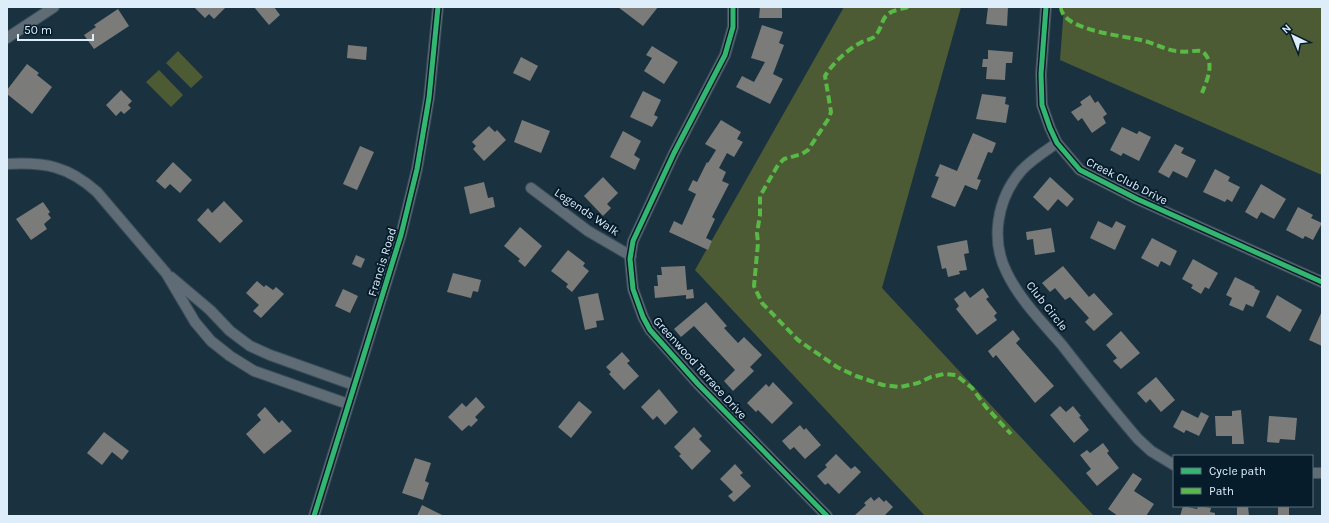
<svg xmlns="http://www.w3.org/2000/svg" width="1329" height="523" viewBox="0 0 1329 523" font-family="Karla,sans-serif">
  <style>
    .green { fill: #4c5b34 }
    .building { fill: #7b7c7a }
    .lines { fill: none; stroke-linecap: round; stroke-linejoin: round }
    .minor-casing { stroke: #3d4f5a; stroke-width: 12 }
    .minor { stroke: #5f6c76; stroke-width: 10 }
    .quiet { stroke: #58b947; stroke-width: 4; stroke-dasharray: 8 4; stroke-linecap: butt }
    .cycleway-casing { stroke: #061c2b; stroke-width: 8 }
    .cycleway { stroke: #33b770; stroke-width: 5 }
    .labels { text-anchor: middle; stroke-width: 4; stroke-linejoin: round; paint-order: stroke }
    .street-label { font-size: 12px; fill: #ddedfa; stroke: #061c2b }
  </style>
  <rect width="100%" height="100%" fill="#1a3240"/>
  <path class="green" d="M 844,7 L 961,7 L 882,288 L 1094,516 L 925,516 L 695,270 Z
    M 1064,7 L 1322,7 L 1322,175 L 1060,60 Z
    M 178,51 L 203,77 L 191,88 L 166,63 Z
    M 159,70 L 183,95 L 171,107 L 146,82 Z"/>
  <path class="building" d="M 194,7 L 226,7 L 214,19 L 209,14 L 205,18 Z
    M 254,7 L 274,7 L 280,15 L 269,25 Z
    M 618,7 L 658,7 L 643,26 Z
    M 760,7 L 782,7 L 782,18 L 759,18 Z
    M 988,7 L 1008,7 L 1007,26 L 986,24 Z
    M 118,9 L 129,26 L 94,49 L 84,35 L 96,27 L 94,25 Z
    M 762,25 L 783,32 L 779,43 L 784,45 L 773,74 L 783,79 L 770,104 L 736,87 L 742,76 L 754,82 L 765,62 L 751,58 Z
    M 348,45 L 367,47 L 366,60 L 347,58 Z
    M 652,46 L 678,62 L 664,84 L 644,71 L 652,58 L 646,55 Z
    M 988,50 L 1013,52 L 1012,63 L 1006,63 L 1005,80 L 986,79 L 987,67 L 982,67 L 983,59 L 988,59 Z
    M 521,57 L 538,66 L 530,81 L 513,73 Z
    M 27,64 L 39,73 L 37,75 L 52,87 L 32,114 L 7,94 L 7,90 Z
    M 121,90 L 132,101 L 128,105 L 131,108 L 124,114 L 121,111 L 116,116 L 106,105 Z
    M 643,91 L 661,100 L 654,115 L 658,117 L 652,127 L 630,117 Z
    M 982,94 L 1006,97 L 1005,104 L 1009,105 L 1006,123 L 976,119 Z
    M 1090,95 L 1095,103 L 1098,101 L 1107,114 L 1103,117 L 1106,123 L 1092,133 L 1082,118 L 1078,121 L 1071,112 L 1082,105 L 1080,102 Z
    M 522,120 L 550,131 L 541,153 L 514,142 Z
    M 721,120 L 741,132 L 737,139 L 743,142 L 734,157 L 727,153 L 719,168 L 726,172 L 722,181 L 729,184 L 712,217 L 715,219 L 706,238 L 712,241 L 708,250 L 669,232 L 674,221 L 682,225 L 696,194 L 688,190 L 693,180 L 697,182 L 707,162 L 708,163 L 716,150 L 705,144 Z
    M 489,126 L 495,132 L 497,130 L 506,140 L 484,161 L 473,149 L 476,146 L 472,142 Z
    M 1122,127 L 1137,134 L 1139,131 L 1151,137 L 1139,161 L 1123,153 L 1121,156 L 1110,150 Z
    M 623,131 L 641,141 L 634,155 L 640,159 L 635,170 L 610,157 Z
    M 973,133 L 996,143 L 992,153 L 988,152 L 977,179 L 981,180 L 977,190 L 965,185 L 955,207 L 931,197 L 939,177 L 935,176 L 940,164 L 957,171 Z
    M 1175,144 L 1184,148 L 1181,153 L 1196,160 L 1187,178 L 1173,171 L 1169,178 L 1158,172 Z
    M 360,146 L 374,152 L 357,190 L 343,184 Z
    M 173,162 L 192,180 L 180,193 L 170,184 L 165,189 L 156,181 Z
    M 1215,169 L 1230,177 L 1228,181 L 1240,187 L 1232,202 L 1227,199 L 1225,202 L 1203,192 Z
    M 603,177 L 618,193 L 607,204 L 611,208 L 603,216 L 584,196 Z
    M 1050,177 L 1074,199 L 1067,207 L 1058,199 L 1048,211 L 1033,197 Z
    M 484,182 L 488,198 L 493,197 L 495,207 L 470,214 L 464,187 Z
    M 1261,184 L 1286,199 L 1274,219 L 1261,212 L 1257,219 L 1245,212 Z
    M 224,201 L 243,221 L 220,243 L 197,220 L 208,208 L 212,213 Z
    M 43,202 L 50,212 L 48,214 L 51,218 L 44,224 L 47,229 L 31,240 L 16,219 Z
    M 1298,207 L 1313,215 L 1311,218 L 1322,223 L 1313,240 L 1305,236 L 1303,239 L 1286,230 Z
    M 1098,221 L 1112,228 L 1116,221 L 1126,226 L 1115,250 L 1090,238 Z
    M 520,227 L 542,246 L 525,267 L 518,261 L 520,259 L 504,246 Z
    M 1051,228 L 1055,252 L 1035,255 L 1033,239 L 1027,240 L 1026,232 Z
    M 1152,238 L 1177,251 L 1170,266 L 1161,261 L 1158,267 L 1141,258 Z
    M 967,240 L 969,253 L 964,254 L 967,270 L 959,271 L 960,274 L 948,277 L 946,268 L 942,269 L 937,246 Z
    M 568,250 L 585,263 L 583,266 L 589,271 L 572,292 L 566,287 L 568,284 L 551,271 Z
    M 356,255 L 365,259 L 361,268 L 352,264 Z
    M 1193,259 L 1218,273 L 1209,289 L 1205,287 L 1201,294 L 1191,288 L 1193,285 L 1182,279 Z
    M 685,266 L 687,290 L 693,289 L 694,298 L 686,299 L 686,295 L 655,298 L 654,286 L 658,286 L 657,275 L 662,275 L 661,267 Z
    M 1063,266 L 1089,297 L 1094,293 L 1113,314 L 1094,331 L 1085,322 L 1089,318 L 1070,297 L 1065,300 L 1055,288 L 1050,292 L 1042,283 Z
    M 453,273 L 481,280 L 478,292 L 473,291 L 471,298 L 447,292 Z
    M 1235,277 L 1255,287 L 1254,288 L 1260,291 L 1253,307 L 1246,304 L 1243,311 L 1229,305 L 1232,298 L 1226,295 Z
    M 257,281 L 264,287 L 266,285 L 273,290 L 276,287 L 284,294 L 261,318 L 253,311 L 259,305 L 246,293 Z
    M 983,288 L 989,297 L 986,299 L 997,313 L 994,316 L 997,320 L 977,335 L 956,309 L 959,306 L 954,299 L 965,291 L 970,298 Z
    M 343,289 L 358,296 L 350,313 L 335,306 Z
    M 598,293 L 604,320 L 596,321 L 597,327 L 585,330 L 578,297 Z
    M 1277,295 L 1302,310 L 1290,332 L 1266,317 Z
    M 706,302 L 727,326 L 724,328 L 738,343 L 744,337 L 762,355 L 750,367 L 754,371 L 733,391 L 724,381 L 735,370 L 694,326 L 681,337 L 674,329 Z
    M 1322,311 L 1322,346 L 1309,340 Z
    M 1013,330 L 1020,339 L 1016,343 L 1054,386 L 1035,403 L 996,355 L 993,358 L 988,351 Z
    M 1121,331 L 1140,353 L 1121,369 L 1113,361 L 1117,358 L 1106,345 Z
    M 622,352 L 630,361 L 627,363 L 639,376 L 624,390 L 609,374 L 611,372 L 606,367 Z
    M 1156,377 L 1175,400 L 1161,412 L 1150,399 L 1146,403 L 1137,393 Z
    M 773,382 L 793,403 L 772,424 L 758,410 L 756,412 L 747,403 L 766,384 L 769,387 Z
    M 659,389 L 678,412 L 665,425 L 657,416 L 653,420 L 641,407 Z
    M 476,397 L 485,407 L 475,417 L 478,420 L 471,427 L 469,425 L 462,431 L 448,417 L 462,403 L 466,407 Z
    M 579,401 L 592,412 L 571,438 L 558,427 Z
    M 1060,406 L 1066,412 L 1073,406 L 1081,416 L 1079,417 L 1089,430 L 1074,443 L 1050,415 Z
    M 265,407 L 279,423 L 282,420 L 292,431 L 264,454 L 246,434 L 261,420 L 257,415 Z
    M 1182,410 L 1198,418 L 1201,412 L 1209,416 L 1199,436 L 1186,430 L 1184,433 L 1173,427 Z
    M 1241,410 L 1244,444 L 1232,444 L 1232,436 L 1216,436 L 1215,416 L 1232,416 L 1232,411 Z
    M 1269,416 L 1297,418 L 1295,440 L 1280,439 L 1279,443 L 1267,442 Z
    M 800,425 L 804,430 L 806,428 L 821,445 L 805,459 L 794,447 L 790,450 L 782,441 Z
    M 694,427 L 702,436 L 699,439 L 711,451 L 692,470 L 679,456 L 681,454 L 674,447 Z
    M 104,432 L 129,451 L 122,460 L 112,452 L 102,465 L 87,453 Z
    M 1103,443 L 1109,451 L 1107,453 L 1119,468 L 1097,486 L 1086,473 L 1091,469 L 1080,455 L 1087,450 L 1090,453 Z
    M 836,454 L 851,469 L 855,466 L 861,472 L 839,494 L 828,483 L 825,485 L 817,476 L 827,467 L 825,465 Z
    M 415,458 L 431,463 L 425,481 L 429,483 L 423,500 L 402,493 Z
    M 735,464 L 743,473 L 740,475 L 751,486 L 734,502 L 728,496 L 733,492 L 720,479 Z
    M 1133,473 L 1142,479 L 1134,491 L 1154,504 L 1146,516 L 1118,516 L 1108,509 Z
    M 871,497 L 874,501 L 879,497 L 884,502 L 886,500 L 893,507 L 884,516 L 854,516 L 866,505 L 864,503 Z
    M 422,505 L 444,516 L 417,516 Z
    M 1183,506 L 1197,509 L 1198,506 L 1211,508 L 1210,512 L 1215,513 L 1215,516 L 1180,516 Z
    M 1237,506 L 1248,506 L 1249,516 L 1237,516 Z
    M 1278,506 L 1289,506 L 1289,516 L 1278,516 Z"/>
  <g class="lines">
    <g class="minor-casing">
      <path id="minor" d="M 733,7 L 733,27 L 725,55 L 674,153 L 633,241 L 630,259 L 633,289 L 643,317 L 650,330 L 698,384 L 827,516
        M 1046,7 L 1041,74 L 1042,105 L 1050,128 L 1057,143 L 1080,170 L 1137,199 L 1322,282
        M 7,38 L 54,7
        M 1057,143 C 1044,152 1031,160 1021,171 C 997,199 990,240 1007,273 C 1020,300 1043,323 1062,345 C 1087,377 1112,409 1138,439 L 1151,451 L 1174,465
        M 7,164 C 45,162 68,166 97,192 L 166,273 L 195,322 L 211,341 L 230,356 L 254,371 L 348,404
        M 531,188 L 588,231 L 631,256
        M 171,277 L 210,310 L 230,331 L 250,346 L 270,355 L 354,385
        M 1312,473 L 1322,473
        M 314,516 L 401,235 L 417,169 L 429,98 L 438,7"/>
    </g>
    <use href="#minor" class="minor"/>
    <path class="quiet" d="M 908,7 C 902,9 893,10 888,14 C 881,19 882,30 874,37 C 870,40 865,40 860,43 C 847,50 833,63 825,76 L 831,112 L 829,118 L 808,150 L 802,154 L 784,159 L 778,165 L 760,196 L 760,215 L 757,233 L 758,243 L 754,286 L 762,303 L 798,340 L 837,367 L 856,376 L 883,385 L 900,387 L 918,383 L 931,377 L 944,374 L 956,375 L 972,388 L 986,407 L 1011,434
      M 1061,7 C 1061,31 1127,36 1145,41 C 1156,44 1166,50 1177,51 C 1185,53 1194,50 1202,51 C 1216,62 1207,80 1202,93"/>
    <g class="cycleway-casing">
      <path id="cycleway" d="M 733,7 L 733,27 L 725,55 L 674,153 L 633,241 L 630,259 L 633,289 L 643,317 L 650,330 L 698,384 L 827,516
        M 1046,7 L 1041,74 L 1042,105 L 1050,128 L 1057,143 L 1080,170 L 1137,199 L 1322,282
        M 314,516 L 401,235 L 417,169 L 429,98 L 438,7"/>
    </g>
    <use href="#cycleway" class="cycleway"/>
  </g>
  <g class="labels">
    <g class="street-label">
      <text transform="translate(1127 181) rotate(27)" y="4">Creek Club Drive</text>
      <text transform="translate(587 212) rotate(34)" y="4">Legends Walk</text>
      <text transform="translate(382 262) rotate(-73)" y="4">Francis Road</text>
      <text transform="translate(1047 306) rotate(52)" y="4">Club Circle</text>
      <text transform="translate(700 368) rotate(48)" y="4">Greenwood Terrace Drive</text>
    </g>
  </g>
  <rect width="1329" height="523" fill="none" stroke="#ddedfa" stroke-width="16"/>
  <rect x="1173" y="455" width="140" height="52" fill="#061c2b" stroke="#5c707e"/>
  <rect x="1181" y="468" width="20" height="6" fill="#33b770" stroke="#5c707e"/>
  <text x="1209" y="475" font-size="12" fill="#ddedfa">Cycle path</text>
  <rect x="1181" y="488" width="20" height="6" fill="#58b947" stroke="#5c707e"/>
  <text x="1209" y="495" font-size="12" fill="#ddedfa">Path</text>
  <g transform="translate(1293 36) rotate(317)" stroke="#061c2b" stroke-width="3" paint-order="stroke">
  <path d="M0-3L7 15L0 10L-7 15Z" fill="#ddedfa"/>
  <text y="-6" font-size="11" font-weight="bold" text-anchor="middle" fill="#ddedfa">N</text>
  </g>
  <path d="M18 34v6h75v-6" fill="none" stroke="#ddedfa" stroke-width="2"/>
  <text x="24" y="34" font-size="12" fill="#ddedfa" stroke="#061c2b" stroke-width="3" paint-order="stroke">50 m</text>
</svg>
